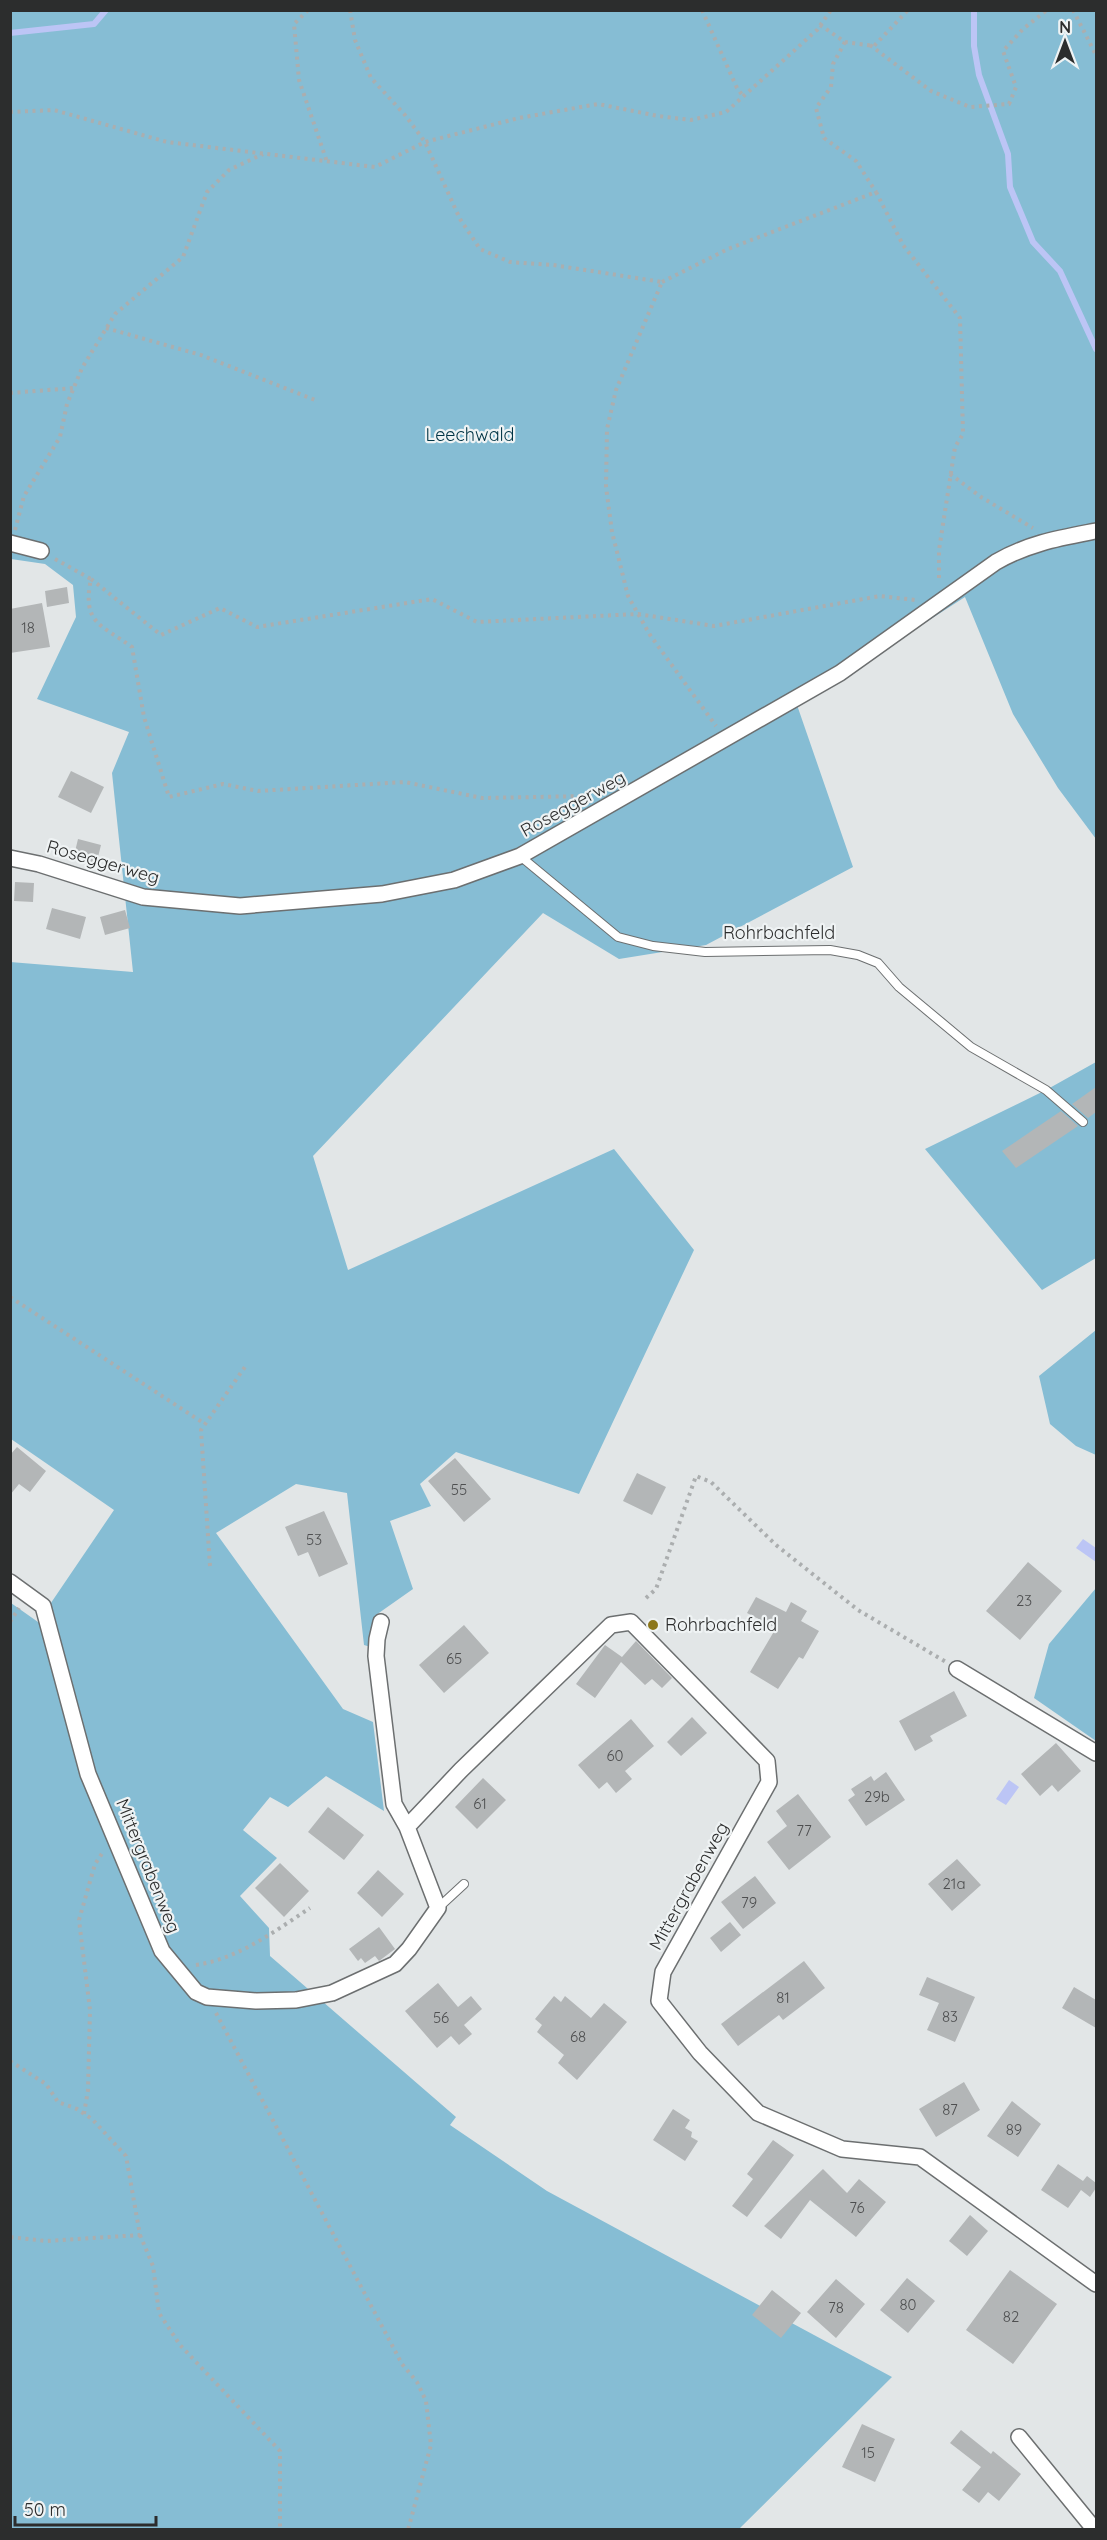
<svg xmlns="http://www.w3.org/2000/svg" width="1107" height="2540" viewBox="0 0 1107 2540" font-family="Quicksand,sans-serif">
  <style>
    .green { fill: #86bdd4 }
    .water { fill: #bcc5f5 }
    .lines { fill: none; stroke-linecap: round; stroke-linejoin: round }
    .stream { stroke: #bcc5f5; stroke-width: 6 }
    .building { fill: #b3b6b7 }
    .service-casing { stroke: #6c6f70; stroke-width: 10 }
    .minor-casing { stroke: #6c6f70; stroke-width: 18 }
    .path { stroke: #abaeaf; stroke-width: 4; stroke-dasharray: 3 4.5; stroke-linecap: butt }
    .service { stroke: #fff; stroke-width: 8 }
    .minor { stroke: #fff; stroke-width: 15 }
    .poi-dot { fill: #8c771c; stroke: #eff3f4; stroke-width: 2 }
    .labels { text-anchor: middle; stroke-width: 4.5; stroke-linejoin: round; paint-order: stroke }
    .number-label { font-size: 15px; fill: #4e4f50 }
    .park-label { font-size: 18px; fill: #003445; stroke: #eff3f4 }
    .street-label { font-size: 18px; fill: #2c2d2d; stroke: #eff3f4 }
    .poi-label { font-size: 18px; fill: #2c2d2d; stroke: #eff3f4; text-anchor: start }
  </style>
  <rect width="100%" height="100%" fill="#e2e6e7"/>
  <path class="green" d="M 11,11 L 1096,11 L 1096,839 L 1058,788 L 1013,714 L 965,597 L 797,705 L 853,867 L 706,945 L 619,959 L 543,913 L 313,1156 L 348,1270 L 614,1149 L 694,1250 L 579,1494 L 456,1452 L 420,1484 L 431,1506 L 390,1521 L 413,1589 L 376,1615 L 374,1648 L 364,1645 L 347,1493 L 296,1484 L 216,1533 L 343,1709 L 373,1722 L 384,1811 L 326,1776 L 288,1807 L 270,1797 L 243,1830 L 277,1858 L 240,1896 L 269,1928 L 270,1956 L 456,2117 L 450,2125 L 547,2191 L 892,2377 L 739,2529 L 11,2529 L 11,1603 L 38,1622 L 114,1510 L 11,1439 L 10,962 L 133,972 L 112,773 L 129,732 L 37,699 L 76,617 L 73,585 L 45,564 L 11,559 Z
    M 1096,1062 L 1096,1258 L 1042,1290 L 925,1149 L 1046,1090 Z
    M 1096,1330 L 1096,1455 L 1076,1446 L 1050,1424 L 1039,1376 Z
    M 1096,1588 L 1096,1741 L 1034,1698 L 1049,1644 Z"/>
  <path class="water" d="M 1083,1539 L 1096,1548 L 1096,1562 L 1076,1548 Z
    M 1009,1780 L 1019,1787 L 1006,1805 L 996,1799 Z"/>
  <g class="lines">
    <path class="stream" d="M 974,10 L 974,46 L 979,75 L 1008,154 L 1010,187 L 1033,242 L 1060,271 L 1096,349
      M 10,33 L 94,24 L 106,10"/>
  </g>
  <path class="building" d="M 67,587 L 69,603 L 47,607 L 45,591 Z
    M 42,603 L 50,647 L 10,653 L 10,609 Z
    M 71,771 L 104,787 L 91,813 L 58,797 Z
    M 78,839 L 101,845 L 96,865 L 73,860 Z
    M 15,882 L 34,883 L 33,902 L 14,901 Z
    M 52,908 L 86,917 L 80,939 L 46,929 Z
    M 125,910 L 130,928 L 105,935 L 100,917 Z
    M 1096,1087 L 1096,1112 L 1088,1118 L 1072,1104 Z
    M 1061,1111 L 1078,1126 L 1016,1168 L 1002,1151 Z
    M 17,1447 L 46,1471 L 30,1492 L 19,1484 L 10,1495 L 10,1455 Z
    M 455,1458 L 491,1499 L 464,1522 L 428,1481 Z
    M 637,1473 L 666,1487 L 652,1515 L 623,1501 Z
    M 324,1511 L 348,1564 L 319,1577 L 308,1552 L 298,1556 L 285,1527 Z
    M 1028,1562 L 1062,1591 L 1020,1640 L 986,1611 Z
    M 756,1597 L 786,1612 L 791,1602 L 807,1611 L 801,1621 L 819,1631 L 803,1659 L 799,1657 L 778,1689 L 750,1672 L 776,1628 L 747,1613 Z
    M 464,1625 L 489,1653 L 444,1693 L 419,1665 Z
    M 636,1641 L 672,1678 L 662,1688 L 652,1679 L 645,1685 L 621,1662 L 595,1698 L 576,1684 L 605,1645 L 622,1657 Z
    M 954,1691 L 967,1716 L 930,1736 L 933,1741 L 915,1751 L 899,1721 Z
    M 692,1717 L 707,1733 L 681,1756 L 667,1742 Z
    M 631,1719 L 654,1746 L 625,1771 L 632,1779 L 616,1793 L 607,1782 L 599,1789 L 578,1765 Z
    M 1056,1743 L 1081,1771 L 1058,1792 L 1052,1785 L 1040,1796 L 1021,1774 Z
    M 886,1772 L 905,1800 L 866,1826 L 848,1800 L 855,1795 L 851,1789 L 871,1776 L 874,1781 Z
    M 483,1778 L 506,1800 L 477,1829 L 455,1807 Z
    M 798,1794 L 831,1837 L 789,1870 L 767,1842 L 787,1826 L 776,1811 Z
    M 328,1807 L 364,1835 L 344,1860 L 308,1832 Z
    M 957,1859 L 981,1885 L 952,1911 L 928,1884 Z
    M 280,1863 L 309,1891 L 284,1917 L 255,1888 Z
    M 378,1870 L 404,1894 L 382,1917 L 357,1893 Z
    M 755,1876 L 776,1903 L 743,1929 L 721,1902 Z
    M 730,1922 L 741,1935 L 721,1952 L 710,1938 Z
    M 379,1927 L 395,1949 L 379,1961 L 375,1956 L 365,1963 L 361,1958 L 358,1961 L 349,1949 Z
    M 804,1961 L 825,1988 L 783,2020 L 779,2015 L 738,2046 L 721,2024 Z
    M 927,1977 L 975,1997 L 955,2042 L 927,2030 L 939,2003 L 919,1995 Z
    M 438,1983 L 458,2007 L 471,1996 L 482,2009 L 464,2025 L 472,2034 L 459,2045 L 451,2036 L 437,2048 L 405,2011 Z
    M 1074,1987 L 1096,2000 L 1096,2028 L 1062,2008 Z
    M 554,1996 L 561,2002 L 565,1996 L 591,2018 L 604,2003 L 627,2022 L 577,2080 L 558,2063 L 564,2055 L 537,2032 L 542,2025 L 535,2019 Z
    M 964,2082 L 980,2110 L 936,2137 L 919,2109 Z
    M 1012,2101 L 1041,2124 L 1018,2157 L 987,2136 Z
    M 673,2109 L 690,2120 L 685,2128 L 692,2132 L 691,2137 L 698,2141 L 685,2161 L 653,2140 Z
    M 773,2140 L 794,2155 L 747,2217 L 732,2206 L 753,2179 L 747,2174 Z
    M 1058,2164 L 1083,2181 L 1087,2176 L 1096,2183 L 1096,2188 L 1090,2197 L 1081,2190 L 1068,2208 L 1041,2190 Z
    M 823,2169 L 847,2193 L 859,2179 L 886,2202 L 856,2237 L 810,2200 L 781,2239 L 764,2226 Z
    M 970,2215 L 988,2231 L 967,2256 L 949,2241 Z
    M 1010,2270 L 1057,2304 L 1013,2364 L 966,2330 Z
    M 907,2278 L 935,2301 L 908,2333 L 880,2310 Z
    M 836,2279 L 865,2304 L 836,2338 L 807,2312 Z
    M 772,2290 L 801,2313 L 781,2338 L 752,2315 Z
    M 862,2424 L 895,2439 L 875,2482 L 842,2467 Z
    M 961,2430 L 991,2454 L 993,2451 L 1021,2474 L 999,2501 L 988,2492 L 979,2503 L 962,2490 L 981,2467 L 950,2443 Z"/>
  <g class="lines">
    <g class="service-casing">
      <path id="service" d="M 520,856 L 618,937 L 653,946 L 705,952 L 830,950 L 858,955 L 878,963 L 899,987 L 971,1047 L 1046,1090 L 1083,1122
        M 438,1908 L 464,1884"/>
    </g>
    <g class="minor-casing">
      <path id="minor" d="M 10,543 L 41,551
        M 10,858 L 39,864 L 143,897 L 240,906 L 382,894 L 454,880 L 520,856 L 840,673 L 996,562 C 1029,543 1060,538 1096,531
        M 10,1582 L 43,1606 L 88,1774 L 162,1951 L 196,1992 L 207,1997 L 256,2001 L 296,2000 L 332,1993 L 395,1964 L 409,1949 L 438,1908 L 407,1827 L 461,1770 L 611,1625 L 631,1622 L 767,1761 L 769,1782 L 663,1972 L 659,2001 L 700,2053 L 758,2113 L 842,2149 L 920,2157 L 1096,2284
        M 381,1622 L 377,1639 L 376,1656 L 394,1804 L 407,1827
        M 957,1669 L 1096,1753
        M 1019,2437 L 1095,2530"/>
    </g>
    <path class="path" d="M 308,10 L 294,24 L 299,80 L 327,162
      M 350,10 L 355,40 L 371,78 L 405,115 L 425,142 L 460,219 L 480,249 L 510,262 L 553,265 L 662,282 L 616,390 L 607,429 L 606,487 L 612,532 L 628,596 L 650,635 L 716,726
      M 702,10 L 737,88 L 743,96
      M 1073,10 L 1096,55
      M 820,25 L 845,42 L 874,46 L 908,10
      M 845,42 L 833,64 L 831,87 L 816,108 L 824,138 L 856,161 L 876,192
      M 870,45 L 931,91 L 970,107 L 1009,104 L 1016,87 L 1003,51 L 1023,29 L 1047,10
      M 10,112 L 54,110 L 167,142 L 375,167 L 425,142 L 519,118 L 598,104 L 658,116 L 691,120 L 726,112 L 817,30 L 831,10
      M 662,282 L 728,249 L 876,192 L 903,245 L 960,318 L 963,434 L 955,447 L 939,550 L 939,582
      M 106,328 L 201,355 L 315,400
      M 10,393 L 74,388
      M 950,474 L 981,497 L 1033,528
      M 15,530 L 24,496 L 60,437 L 67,404 L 82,368 L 115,314 L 183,257 L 207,192 L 229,170 L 263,154
      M 55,559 L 91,579 C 82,623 100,624 132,647 L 144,717 L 169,797 L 223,784 L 258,791 L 405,782 L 482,798 L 589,796
      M 91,579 L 161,635 L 220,608 L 257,627 L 432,599 L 477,622 L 638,614 L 714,626 L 880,596 L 915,600
      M 10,1297 L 205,1424
      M 210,1566 L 201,1430 L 247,1364
      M 646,1598 L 656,1589 L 696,1476 L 711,1482 L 776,1545 L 858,1610 L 946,1662
      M 10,1622 L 19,1608
      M 196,1965 C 238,1959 275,1931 310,1908
      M 216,2013 L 402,2364 L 417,2382 L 426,2401 L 431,2445 L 408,2530
      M 10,2061 L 46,2084 L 58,2102 L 77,2109 L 92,2119 L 126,2156 L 140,2235 L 46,2241 L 10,2237
      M 84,2114 L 88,2090 L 90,2010 L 79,1920 L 95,1864 L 103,1852
      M 140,2235 L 153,2266 L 159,2313 L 180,2345 L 280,2451 L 280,2530"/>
    <use href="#service" class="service"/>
    <use href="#minor" class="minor"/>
  </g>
  <circle class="poi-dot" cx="653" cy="1625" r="6"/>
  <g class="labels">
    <g class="number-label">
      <text x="28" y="633">18</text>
      <text x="459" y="1495">55</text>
      <text x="314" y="1545">53</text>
      <text x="1024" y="1606">23</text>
      <text x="454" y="1664">65</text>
      <text x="615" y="1761">60</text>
      <text x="877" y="1802">29b</text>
      <text x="480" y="1809">61</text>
      <text x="804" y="1836">77</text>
      <text x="954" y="1889">21a</text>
      <text x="749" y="1908">79</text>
      <text x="783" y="2003">81</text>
      <text x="950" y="2022">83</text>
      <text x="441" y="2023">56</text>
      <text x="578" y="2042">68</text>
      <text x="950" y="2115">87</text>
      <text x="1014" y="2135">89</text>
      <text x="857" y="2213">76</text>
      <text x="908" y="2310">80</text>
      <text x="836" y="2313">78</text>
      <text x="1011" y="2322">82</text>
      <text x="868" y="2458">15</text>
    </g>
    <g class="park-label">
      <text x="470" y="441">Leechwald</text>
    </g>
    <g class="street-label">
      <text transform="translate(573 804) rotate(-29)" y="6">Roseggerweg</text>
      <text transform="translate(103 862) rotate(16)" y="6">Roseggerweg</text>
      <text x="779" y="939">Rohrbachfeld</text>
      <text transform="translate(148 1866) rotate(68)" y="6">Mittergrabenweg</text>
      <text transform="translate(689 1886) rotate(-61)" y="6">Mittergrabenweg</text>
    </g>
    <g class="poi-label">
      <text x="665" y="1631">Rohrbachfeld</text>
    </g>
  </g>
  <rect width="1107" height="2540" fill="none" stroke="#2c2d2d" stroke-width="24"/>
  <g transform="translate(1065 42)" stroke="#eff3f4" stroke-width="4.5" paint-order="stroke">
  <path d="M0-4.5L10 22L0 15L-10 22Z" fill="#2c2d2d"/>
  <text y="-9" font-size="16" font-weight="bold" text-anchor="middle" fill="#2c2d2d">N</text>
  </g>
  <path d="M15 2516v9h141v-9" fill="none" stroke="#2c2d2d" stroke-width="3"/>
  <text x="24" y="2516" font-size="18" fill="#2c2d2d" stroke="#eff3f4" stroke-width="4.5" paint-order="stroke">50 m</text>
</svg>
